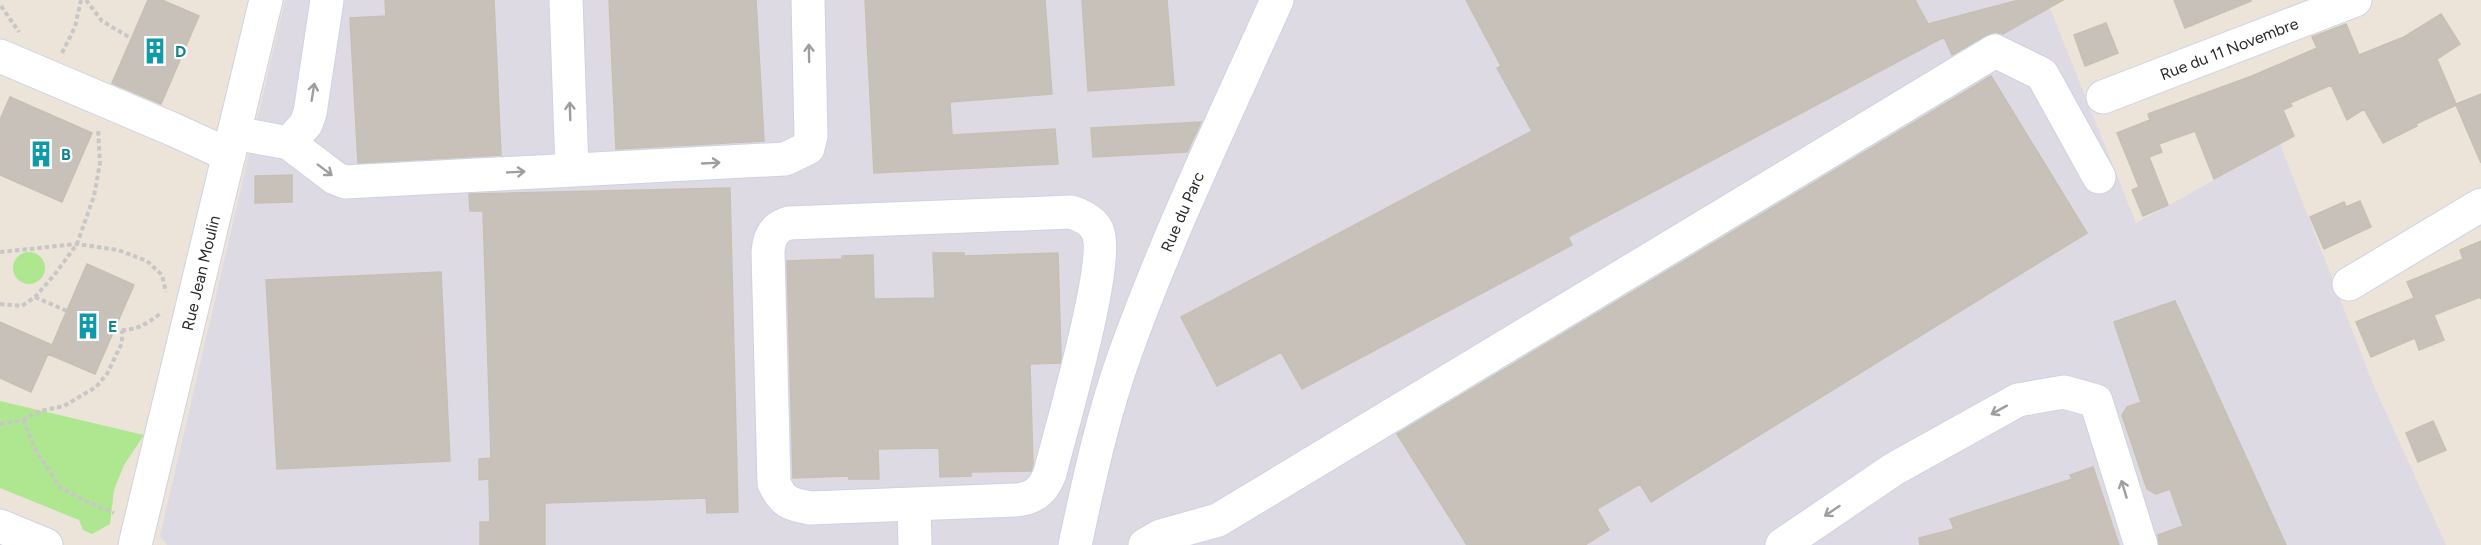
<svg xmlns="http://www.w3.org/2000/svg" width="2481" height="545" viewBox="0 0 2481 545" font-family="Figtree,sans-serif">
  <style>
    .industrial { fill: #dddae4 }
    .green { fill: #afe791 }
    .building { fill: #c7c1b9; stroke: #c7c0b2; stroke-width: 1.5 }
    .lines { fill: none; stroke-linecap: round; stroke-linejoin: round }
    .minor-casing { stroke: #ced2e3; stroke-width: 35 }
    .path { stroke: #c7c7c7; stroke-width: 4; stroke-dasharray: 4.5 3; stroke-linecap: butt }
    .minor { stroke: #fff; stroke-width: 33 }
    .oneway { stroke: #9e9e9e }
    .labels { text-anchor: middle; stroke-width: 4.5; stroke-linejoin: round; paint-order: stroke }
    .street-label { font-size: 16px; fill: #282828; stroke: #fff }
    .culture-label { font-size: 16px; font-weight: bold; fill: #0d838f; stroke: #fff; text-anchor: start }
  </style>
  <rect width="100%" height="100%" fill="#ece4d9"/>
  <path class="industrial" d="M 285,0 L 2057,0 L 2049,6 L 2136,223 L 2280,144 L 2373,384 L 2446,545 L 167,545 L 160,536 Z"/>
  <path class="green" d="M13 268a16 16 0 1 1 32 0a16 16 0 1 1-32 0Z
    M 0,401 L 144,435 L 124,465 L 114,490 L 110,524 L 92,534 L 83,530 L 79,520 L 0,488 Z"/>
  <path class="building" d="M 148,0 L 162,0 L 199,16 L 161,104 L 112,83 Z
    M 385,0 L 494,0 L 501,155 L 358,163 L 350,18 L 386,16 Z
    M 609,0 L 756,0 L 764,141 L 616,149 Z
    M 865,0 L 1045,0 L 1052,94 L 950,102 L 952,135 L 1055,129 L 1058,164 L 874,173 Z
    M 1082,0 L 1167,0 L 1174,85 L 1088,91 Z
    M 1466,0 L 1915,0 L 1928,24 L 2019,0 L 2063,0 L 2003,34 L 1995,32 L 1986,35 L 1952,55 L 1944,37 L 1568,237 L 1572,245 L 1302,389 L 1281,352 L 1217,386 L 1181,317 L 1532,131 L 1497,68 L 1501,66 Z
    M 2174,0 L 2251,0 L 2251,1 L 2185,28 Z
    M 2441,14 L 2460,44 L 2437,59 L 2456,104 L 2481,94 L 2481,163 L 2456,105 L 2416,124 L 2417,126 L 2383,143 L 2364,109 L 2347,120 L 2331,85 L 2290,103 L 2292,106 L 2283,110 L 2294,136 L 2214,179 L 2195,131 L 2159,144 L 2162,152 L 2149,157 L 2168,205 L 2143,216 L 2132,190 L 2139,187 L 2117,133 L 2150,120 L 2148,114 L 2252,76 L 2317,48 L 2312,37 L 2346,24 L 2359,55 L 2404,37 Z
    M 2106,23 L 2118,53 L 2085,66 L 2074,35 Z
    M 1991,76 L 2087,233 L 1651,502 L 1640,484 L 1597,509 L 1609,530 L 1585,545 L 1467,545 L 1397,434 Z
    M 10,97 L 92,133 L 62,202 L 0,175 L 0,120 Z
    M 1201,122 L 1187,152 L 1093,157 L 1091,128 Z
    M 292,175 L 292,202 L 255,203 L 255,176 Z
    M 730,188 L 738,512 L 707,513 L 706,498 L 545,503 L 545,545 L 480,545 L 480,522 L 490,522 L 489,479 L 479,480 L 479,459 L 491,458 L 483,211 L 470,211 L 469,194 Z
    M 2360,201 L 2371,227 L 2324,249 L 2310,217 L 2344,202 L 2346,207 Z
    M 2481,241 L 2481,299 L 2480,297 L 2434,315 L 2444,340 L 2419,350 L 2415,338 L 2371,357 L 2356,322 L 2414,298 L 2407,282 L 2463,259 L 2460,250 Z
    M 933,253 L 964,253 L 964,256 L 1058,253 L 1061,358 L 1060,363 L 1030,364 L 1033,464 L 1031,471 L 971,472 L 971,476 L 940,477 L 939,448 L 878,449 L 879,479 L 849,479 L 849,476 L 793,478 L 787,261 L 842,259 L 842,256 L 873,255 L 874,299 L 935,298 Z
    M 87,264 L 134,285 L 95,374 L 48,354 L 31,392 L 0,378 L 0,322 L 52,345 Z
    M 441,272 L 450,461 L 277,469 L 266,280 Z
    M 2175,301 L 2210,378 L 2286,545 L 2159,545 L 2158,535 L 2183,526 L 2170,489 L 2156,494 L 2147,489 L 2122,415 L 2127,407 L 2141,402 L 2114,322 Z
    M 2433,421 L 2446,450 L 2418,462 L 2406,433 Z
    M 2093,467 L 2119,545 L 1920,545 L 1919,538 L 1954,529 L 1950,519 L 2072,479 L 2070,475 Z"/>
  <g class="lines">
    <g class="minor-casing">
      <g id="minor">
        <path d="M 566,0 L 572,169"/>
        <path d="M 0,56 L 172,129 L 229,155"/>
        <path id="s1" d="M 2103,97 L 2355,0"/>
        <path d="M 234,133 L 289,143 L 335,178 L 345,182 L 785,159 L 808,148 L 811,136 L 808,0"/>
        <path d="M 289,143 L 306,124 L 310,113 L 327,0"/>
        <path d="M 1071,212 C 1080,215 1092,220 1097,230 C 1112,259 1060,432 1050,473 C 1044,490 1034,499 1015,500 L 810,508 C 790,504 783,503 774,483 L 768,252 C 769,237 774,227 789,223 Z"/>
        <path d="M 2349,284 L 2481,205"/>
        <path d="M 914,505 L 915,545"/>
        <path d="M 0,526 L 46,545"/>
        <path id="s2" d="M 135,545 L 266,0"/>
        <path id="s3" d="M 1075,545 C 1089,480 1103,414 1126,351 C 1169,232 1225,116 1277,0"/>
        <path d="M 1145,545 L 1161,536 L 1218,520 L 1995,51 L 2042,74 L 2099,177"/>
        <path d="M 1782,545 L 1894,469 L 2018,400 L 2064,392 L 2096,401 L 2141,545"/>
      </g>
    </g>
    <path class="path" d="M 86,0 L 102,21 L 129,37
      M 1,6 L 19,32
      M 62,53 L 75,27 L 81,0
      M 0,252 L 77,244 L 118,250 L 147,261 L 162,275 L 166,292
      M 35,297 L 67,311
      M 0,304 L 22,306 L 35,297 L 55,274 L 77,244 L 94,196 L 100,163 L 98,128
      M 114,330 C 134,332 147,324 161,313
      M 23,420 L 36,451 L 60,487 L 85,501 L 114,513
      M 0,424 L 23,420 L 40,411 L 64,406 L 96,387 L 107,374 L 122,343 L 122,331"/>
    <use href="#minor" class="minor"/>
  </g>
  <defs><path id="oneway-shaft" d="M-6 0H5M1.5-3L5.5 0L1.5 3" fill="none" stroke-width="1.6" stroke-linecap="round" stroke-linejoin="round" transform="scale(1.5)"/></defs>
  <g class="oneway">
    <use href="#oneway-shaft" transform="translate(809 53) rotate(-91)"/>
    <use href="#oneway-shaft" transform="translate(313 92) rotate(-81)"/>
    <use href="#oneway-shaft" transform="translate(570 111) rotate(-92)"/>
    <use href="#oneway-shaft" transform="translate(711 163) rotate(-3)"/>
    <use href="#oneway-shaft" transform="translate(325 170) rotate(37)"/>
    <use href="#oneway-shaft" transform="translate(516 172) rotate(-3)"/>
    <use href="#oneway-shaft" transform="translate(1999 410) rotate(151)"/>
    <use href="#oneway-shaft" transform="translate(2124 489) rotate(-107)"/>
    <use href="#oneway-shaft" transform="translate(1832 511) rotate(146)"/>
  </g>
  <defs>
    <g id="building-bare" transform="scale(2.07)"><path d="M-4-6H4V6H1V3H-1V6H-4ZM-2.5-4.3h1.7v1.8h-1.7ZM.8-4.3h1.7v1.8H.8ZM-2.5-1h1.7V.8h-1.7ZM.8-1h1.7V.8H.8Z" fill="#0f9aa8" stroke="#fff" stroke-width="2.5" paint-order="stroke"/></g>
  </defs>
  <g fill-rule="evenodd">
    <use href="#building-bare" x="155" y="51"/>
    <use href="#building-bare" x="41" y="154"/>
    <use href="#building-bare" x="88" y="326"/>
  </g>
  <g class="labels">
    <g class="street-label">
      <text dy="6" stroke="none"><textPath href="#s1" startOffset="135">Rue du 11 Novembre</textPath></text>
      <text dy="6" stroke="none"><textPath href="#s3" startOffset="351">Rue du Parc</textPath></text>
      <text dy="6" stroke="none"><textPath href="#s2" startOffset="280">Rue Jean Moulin</textPath></text>
    </g>
    <g class="culture-label">
      <text x="175" y="57">D</text>
      <text x="61" y="160">B</text>
      <text x="108" y="332">E</text>
    </g>
  </g>
</svg>
